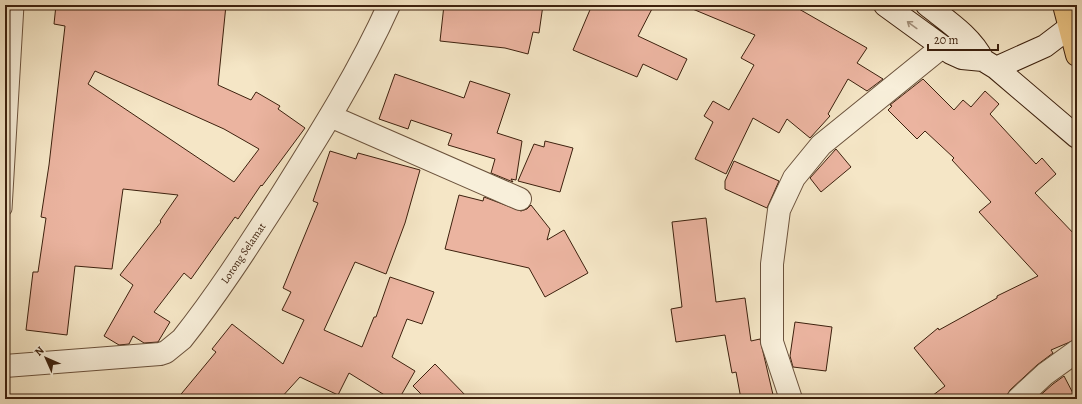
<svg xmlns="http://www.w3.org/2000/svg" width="1082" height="404" viewBox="0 0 1082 404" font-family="Alegreya,serif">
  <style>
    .building { fill: #ebb4a0; stroke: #3d210e; fill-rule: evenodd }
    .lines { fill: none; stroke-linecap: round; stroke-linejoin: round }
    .lane-casing { stroke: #6b523c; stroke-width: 15 }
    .street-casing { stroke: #6b523c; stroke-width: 24 }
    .secondary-casing { stroke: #3d210e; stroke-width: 24 }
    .primary-casing { stroke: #3d210e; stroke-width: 24 }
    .lane { stroke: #f8efda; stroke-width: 13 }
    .street { stroke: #f8efda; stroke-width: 22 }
    .secondary { stroke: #f8efda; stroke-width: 22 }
    .primary { stroke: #eac383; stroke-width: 22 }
    .oneway { stroke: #a4927e }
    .labels { text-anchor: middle; stroke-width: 3.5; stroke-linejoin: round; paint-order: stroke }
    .street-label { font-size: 11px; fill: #3d210e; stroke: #f8efda }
  </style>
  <rect width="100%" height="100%" fill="#f5e6c6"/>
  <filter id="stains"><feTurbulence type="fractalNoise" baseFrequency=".005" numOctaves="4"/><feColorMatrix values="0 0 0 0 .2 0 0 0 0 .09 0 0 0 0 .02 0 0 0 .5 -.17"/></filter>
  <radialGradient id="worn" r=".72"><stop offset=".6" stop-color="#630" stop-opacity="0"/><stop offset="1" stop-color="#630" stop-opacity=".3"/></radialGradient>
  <path class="building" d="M 56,5 L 226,5 L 218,85 L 251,100 L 256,92 L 280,106 L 278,109 L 305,128 L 262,186 L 261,185 L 238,219 L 235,217 L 191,279 L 184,273 L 154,312 L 170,322 L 158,342 L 144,343 L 133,336 L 129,344 L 119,345 L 104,336 L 133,285 L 120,275 L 161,222 L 160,221 L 178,195 L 123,189 L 112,269 L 75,266 L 67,335 L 26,330 L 33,272 L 38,272 L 46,218 L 41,217 L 49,165 L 65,26 L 54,24 ZM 95,71 L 224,129 L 259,149 L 234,182 L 88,84 Z
    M 444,5 L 543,5 L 539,33 L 533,32 L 528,54 L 505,48 L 440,41 Z
    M 592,5 L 654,5 L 638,36 L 687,59 L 677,80 L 643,64 L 637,77 L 573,50 Z
    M 683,5 L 792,5 L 867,48 L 857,63 L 883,79 L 867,91 L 848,79 L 828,114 L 830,116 L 810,138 L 787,119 L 779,133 L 753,118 L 726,174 L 695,159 L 713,122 L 704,116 L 713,101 L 729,110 L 754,65 L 741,58 L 755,35 Z
    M 395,74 L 464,98 L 470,81 L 510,94 L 497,133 L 522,141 L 516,180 L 511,179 L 513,182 L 491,173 L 495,159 L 448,145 L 452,134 L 411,120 L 408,129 L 379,119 Z
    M 923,79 L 954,110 L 963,100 L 971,107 L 985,91 L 999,104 L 990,114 L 1036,164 L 1042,158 L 1056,174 L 1035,193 L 1077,237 L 1077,339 L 1051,350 L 1053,353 L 1037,365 L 1010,390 L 1006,399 L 928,399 L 945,386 L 914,348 L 938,328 L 939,330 L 997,298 L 997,296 L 1038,276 L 979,212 L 991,202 L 952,160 L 954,158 L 925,131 L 917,139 L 888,110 L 892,106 L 890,105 Z
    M 545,141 L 573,148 L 560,192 L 518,181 L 534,144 L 544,147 Z
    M 836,149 L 851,167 L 821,192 L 810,178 Z
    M 330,151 L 356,159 L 358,153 L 420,170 L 405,223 L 386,274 L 355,262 L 324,330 L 362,347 L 374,317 L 376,317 L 390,277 L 434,292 L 422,324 L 407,319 L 392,357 L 415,371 L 399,399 L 391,399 L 349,373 L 338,395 L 300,377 L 280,399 L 177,399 L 216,352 L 212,349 L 232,324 L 283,364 L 304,320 L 282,310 L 291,292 L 283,288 L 318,203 L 313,201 Z
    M 734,161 L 779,181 L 767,208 L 725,189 L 725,181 Z
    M 459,195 L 483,201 L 484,197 L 521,211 L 527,209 L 531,205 L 550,229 L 547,240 L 564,230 L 588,273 L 545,297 L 529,268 L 445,249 Z
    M 706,218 L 716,302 L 745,298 L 751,341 L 760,339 L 774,399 L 741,399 L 736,372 L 732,373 L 725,335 L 676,342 L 671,309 L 682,307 L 672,222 Z
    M 795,322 L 832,327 L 826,371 L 793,367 L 790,356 Z
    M 435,364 L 469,399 L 426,399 L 413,386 Z
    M 1064,376 L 1076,399 L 1036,399 L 1053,384 Z"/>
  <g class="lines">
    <g class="lane-casing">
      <path id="lane" d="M 5,209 L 17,5"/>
    </g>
    <g class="street-casing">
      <path id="street" d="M 330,116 L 520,199
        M 5,366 L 160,354 L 166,352 L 182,339 C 217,295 249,245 280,197 C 319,135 359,72 389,5
        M 791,399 L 772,342 L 772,264 L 779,210 L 794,178 L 821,145 L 942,47
        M 1018,399 L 1045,374 L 1077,351"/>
    </g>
    <g class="secondary-casing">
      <path id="secondary" d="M 885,5 L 951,53 L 962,58 L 983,60
        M 927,5 C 947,21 971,36 983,60
        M 983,60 L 996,68 L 1077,137
        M 996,68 L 1045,46 L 1070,27 L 1077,25"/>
    </g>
    <g class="primary-casing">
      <path id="primary" d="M 1064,5 L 1077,55"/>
    </g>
    <use href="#lane" class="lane"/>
    <use href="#street" class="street"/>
    <use href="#secondary" class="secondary"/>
    <use href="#primary" class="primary"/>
  </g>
  <defs><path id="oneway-shaft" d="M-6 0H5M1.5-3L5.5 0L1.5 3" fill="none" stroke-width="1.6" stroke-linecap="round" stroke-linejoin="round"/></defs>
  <use class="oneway" href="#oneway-shaft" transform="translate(912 25) rotate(-144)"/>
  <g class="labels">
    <g class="street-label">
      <text transform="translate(243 253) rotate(-56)" y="4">Lorong Selamat</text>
    </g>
  </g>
  <rect width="1082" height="404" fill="none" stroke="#f5e6c6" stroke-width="20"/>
  <rect x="6" y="6" width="1070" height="392" fill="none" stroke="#3d210e" stroke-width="2"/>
  <rect x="10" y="10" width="1062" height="384" fill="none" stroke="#3d210e"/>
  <g transform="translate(46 358) rotate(315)" stroke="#f8efda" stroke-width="3" paint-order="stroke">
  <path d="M0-3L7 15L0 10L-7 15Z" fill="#3d210e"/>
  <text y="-6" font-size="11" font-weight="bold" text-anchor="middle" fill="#3d210e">N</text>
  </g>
  <path d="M928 44v6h70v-6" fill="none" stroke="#3d210e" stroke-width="2"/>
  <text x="934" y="44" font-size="12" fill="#3d210e" stroke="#f8efda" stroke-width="3" paint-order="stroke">20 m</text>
  <rect width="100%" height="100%" filter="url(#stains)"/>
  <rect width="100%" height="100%" fill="url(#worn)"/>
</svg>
